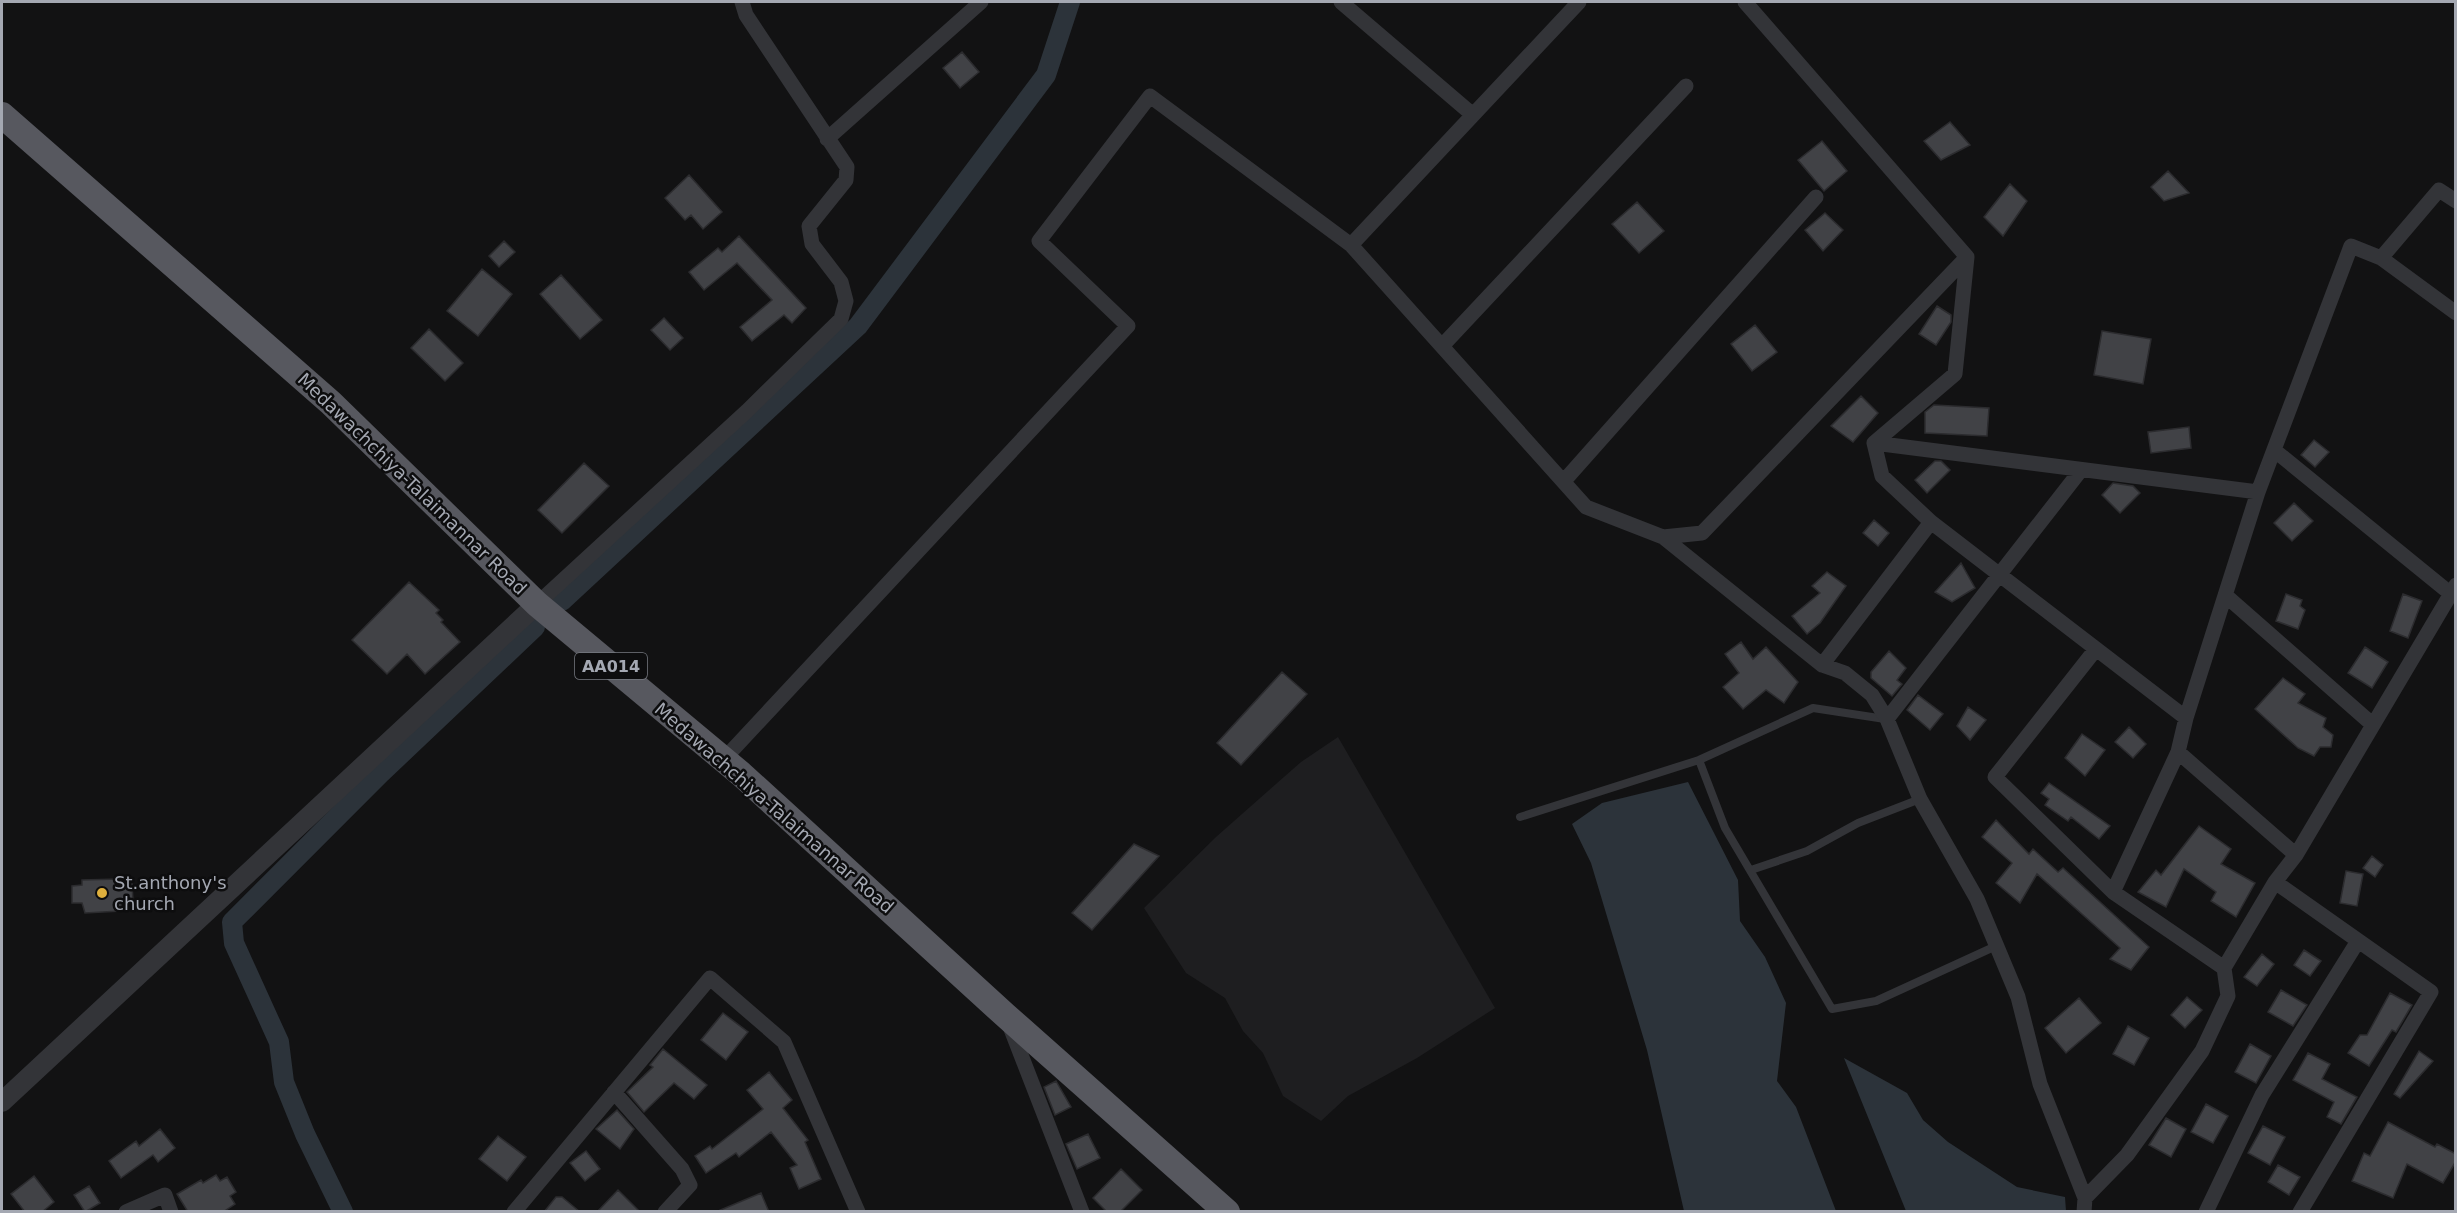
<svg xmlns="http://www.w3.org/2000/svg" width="2457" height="1213" viewBox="0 0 2457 1213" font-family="'DejaVu Sans',sans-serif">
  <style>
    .built { fill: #1e1e20 }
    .water { fill: #2c333a }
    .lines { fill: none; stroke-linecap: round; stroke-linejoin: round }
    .canal { stroke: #2c333a; stroke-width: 20 }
    .building { fill: #414246; stroke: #2c2c2f; stroke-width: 1.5 }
    .service { stroke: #333438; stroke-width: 8 }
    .minor { stroke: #333438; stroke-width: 15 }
    .tertiary { stroke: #333438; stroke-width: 20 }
    .trunk { stroke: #57585f; stroke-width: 26 }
    .poi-dot { fill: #dfb03d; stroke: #0d0d0e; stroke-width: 2 }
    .labels { text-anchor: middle; stroke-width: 5; stroke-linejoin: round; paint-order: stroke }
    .shield { fill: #0d0d0e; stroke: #777a81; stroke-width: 1.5 }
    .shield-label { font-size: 16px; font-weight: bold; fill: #a4a8b2 }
    .street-label { font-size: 18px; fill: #a4a8b2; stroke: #0d0d0e }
    .poi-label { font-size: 18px; fill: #a4a8b2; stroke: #0d0d0e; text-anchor: start }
  </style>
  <rect width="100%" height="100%" fill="#121213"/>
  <path class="built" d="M 1338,737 L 1495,1008 L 1417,1058 L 1348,1096 L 1321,1121 L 1283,1096 L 1263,1053 L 1243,1031 L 1225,998 L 1186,973 L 1144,908 L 1216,837 L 1301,762 Z"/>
  <path class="water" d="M 1688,782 L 1738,880 L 1740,921 L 1765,957 L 1786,1003 L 1777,1081 L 1796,1107 L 1836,1211 L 1684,1211 L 1647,1050 L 1591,863 L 1572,824 L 1602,803 Z
    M 1844,1058 L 1907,1093 L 1923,1120 L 1948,1142 L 2017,1187 L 2065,1197 L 2066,1211 L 1906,1211 Z"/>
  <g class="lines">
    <path class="canal" d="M 562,601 L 858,326 L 1046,75 L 1070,2
      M 343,1212 L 305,1134 L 284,1082 L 279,1042 L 234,943 L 232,922 L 381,773 L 535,627"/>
  </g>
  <path class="building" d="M 962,52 L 979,72 L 960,88 L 943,68 Z
    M 1950,122 L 1970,145 L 1941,160 L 1924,141 Z
    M 1822,141 L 1847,171 L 1824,191 L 1798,160 Z
    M 2168,171 L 2189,193 L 2164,201 L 2151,187 Z
    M 689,175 L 722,212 L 703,229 L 691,215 L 685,220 L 665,198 Z
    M 2010,184 L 2027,201 L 2003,236 L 1984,217 Z
    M 1637,202 L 1664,231 L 1639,253 L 1612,224 Z
    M 1825,213 L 1843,230 L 1823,251 L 1805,230 Z
    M 739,236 L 806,308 L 792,323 L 784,315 L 752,341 L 740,327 L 772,300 L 737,263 L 704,290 L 689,272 L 718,248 L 722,252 Z
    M 504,241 L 515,252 L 499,267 L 489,256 Z
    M 482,269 L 512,294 L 478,336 L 447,311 Z
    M 561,275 L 602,320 L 580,339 L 540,294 Z
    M 1937,306 L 1951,315 L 1951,322 L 1936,345 L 1919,334 Z
    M 664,318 L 683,338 L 670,350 L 651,330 Z
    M 1755,325 L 1777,352 L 1752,371 L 1731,344 Z
    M 429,329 L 463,363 L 445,381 L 411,348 Z
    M 2102,331 L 2151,339 L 2143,384 L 2094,375 Z
    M 1861,396 L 1878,413 L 1853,442 L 1831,426 Z
    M 1934,405 L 1989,408 L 1987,436 L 1925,433 L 1925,412 Z
    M 2189,427 L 2191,448 L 2151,453 L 2148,432 Z
    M 2314,440 L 2329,452 L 2315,467 L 2301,455 Z
    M 1935,461 L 1941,461 L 1950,470 L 1927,493 L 1915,480 Z
    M 584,463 L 609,486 L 562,533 L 538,510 Z
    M 2113,483 L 2133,486 L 2140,493 L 2120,513 L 2102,495 Z
    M 2294,503 L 2313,521 L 2292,541 L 2274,523 Z
    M 1874,520 L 1889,533 L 1878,546 L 1863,533 Z
    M 1961,563 L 1975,588 L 1952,602 L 1935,592 Z
    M 1827,572 L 1846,586 L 1820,623 L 1807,634 L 1792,616 L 1820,593 L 1812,586 Z
    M 409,582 L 439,610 L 436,613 L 443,620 L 441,622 L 460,642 L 425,674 L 407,654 L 387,674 L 352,640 Z
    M 2286,594 L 2302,600 L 2300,606 L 2305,610 L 2298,629 L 2276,621 Z
    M 2403,594 L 2422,601 L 2408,638 L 2390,631 Z
    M 1741,642 L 1753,659 L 1766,647 L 1798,682 L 1784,703 L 1766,690 L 1743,709 L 1723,687 L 1739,673 L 1725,654 Z
    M 2365,647 L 2388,662 L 2372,688 L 2348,673 Z
    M 1889,651 L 1906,668 L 1897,680 L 1902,684 L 1892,696 L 1871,678 L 1871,672 Z
    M 1282,672 L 1307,694 L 1241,765 L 1217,743 Z
    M 2283,678 L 2305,694 L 2298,703 L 2326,718 L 2323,727 L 2333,735 L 2331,747 L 2320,747 L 2314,756 L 2298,748 L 2255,709 Z
    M 1918,695 L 1943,714 L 1930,730 L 1907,710 Z
    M 1968,707 L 1986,720 L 1970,740 L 1957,726 Z
    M 2129,727 L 2146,744 L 2133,758 L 2115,742 Z
    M 2082,734 L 2105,750 L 2085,776 L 2065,758 Z
    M 2049,783 L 2110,826 L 2099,839 L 2071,817 L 2068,821 L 2045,805 L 2049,799 L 2041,793 Z
    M 1996,820 L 2029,854 L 2033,849 L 2058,872 L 2063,868 L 2149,947 L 2131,970 L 2110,959 L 2120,948 L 2037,874 L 2020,903 L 1996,883 L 2012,863 L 1982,837 Z
    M 2199,826 L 2231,849 L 2221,864 L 2255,883 L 2236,917 L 2211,901 L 2216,892 L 2184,869 L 2166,907 L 2138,892 L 2156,870 L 2161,875 Z
    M 1134,844 L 1159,856 L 1092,930 L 1072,913 Z
    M 2372,856 L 2383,865 L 2375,877 L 2363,868 Z
    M 2346,871 L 2363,874 L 2357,906 L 2340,903 Z
    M 119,879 L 119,884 L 132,884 L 133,901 L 121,901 L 121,911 L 85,913 L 82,903 L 72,903 L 72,886 L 82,885 L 82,880 Z
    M 2304,950 L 2321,961 L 2310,976 L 2294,965 Z
    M 2262,954 L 2274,964 L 2257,986 L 2244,977 Z
    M 2281,990 L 2307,1005 L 2293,1026 L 2268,1012 Z
    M 2390,993 L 2412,1005 L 2396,1032 L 2392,1030 L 2369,1066 L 2348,1053 L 2360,1035 L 2367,1035 Z
    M 2187,997 L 2202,1010 L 2185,1028 L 2171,1015 Z
    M 2079,998 L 2101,1023 L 2066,1053 L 2045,1028 Z
    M 723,1013 L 748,1032 L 726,1060 L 701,1040 Z
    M 2128,1026 L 2149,1038 L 2134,1065 L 2113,1054 Z
    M 2250,1044 L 2271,1056 L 2256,1083 L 2235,1072 Z
    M 663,1049 L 707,1085 L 694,1099 L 674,1083 L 644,1112 L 627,1092 L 653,1067 L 650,1065 Z
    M 2419,1051 L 2433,1061 L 2400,1098 L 2394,1094 Z
    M 2308,1053 L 2330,1064 L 2322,1079 L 2357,1097 L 2341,1124 L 2327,1117 L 2334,1102 L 2293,1080 Z
    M 769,1072 L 792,1100 L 783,1108 L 808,1140 L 805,1142 L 821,1179 L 799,1189 L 790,1168 L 797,1165 L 771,1132 L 739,1157 L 736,1153 L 706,1173 L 695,1156 L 710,1146 L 712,1149 L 763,1109 L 747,1090 Z
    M 1056,1081 L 1071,1107 L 1055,1115 L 1044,1087 Z
    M 2206,1104 L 2228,1116 L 2213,1143 L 2191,1132 Z
    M 617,1110 L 634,1129 L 620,1149 L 596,1129 Z
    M 2166,1118 L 2186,1129 L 2171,1157 L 2149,1145 Z
    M 2388,1122 L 2435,1147 L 2437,1144 L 2456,1154 L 2456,1161 L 2443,1183 L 2407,1164 L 2393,1198 L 2352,1181 L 2364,1153 L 2370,1156 Z
    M 2263,1126 L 2285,1137 L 2270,1165 L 2248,1153 Z
    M 160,1129 L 175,1148 L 158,1162 L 153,1155 L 121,1178 L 109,1161 L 136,1141 L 139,1146 Z
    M 1088,1134 L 1100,1158 L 1077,1169 L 1066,1144 Z
    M 498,1136 L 526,1157 L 507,1181 L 479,1159 Z
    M 586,1151 L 600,1169 L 585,1181 L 570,1163 Z
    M 2278,1165 L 2300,1177 L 2289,1195 L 2268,1182 Z
    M 1121,1169 L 1142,1190 L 1120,1212 L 1107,1212 L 1093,1198 Z
    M 216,1175 L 220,1181 L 227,1177 L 236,1192 L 230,1196 L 235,1204 L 223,1212 L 188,1212 L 177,1194 L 201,1180 L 203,1183 Z
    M 34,1176 L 54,1202 L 42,1212 L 25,1212 L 11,1194 Z
    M 89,1186 L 100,1203 L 85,1212 L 74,1195 Z
    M 618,1190 L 640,1212 L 597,1212 Z
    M 761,1193 L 769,1212 L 718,1212 L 718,1211 Z
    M 556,1197 L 562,1197 L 580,1212 L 544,1212 Z"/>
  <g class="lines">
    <path class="service" d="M 1699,760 L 1725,828 L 1832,1009 L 1876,1001 L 1996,946
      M 1520,817 L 1699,760 L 1813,708 L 1885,719
      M 1751,870 L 1807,851 L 1858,823 L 1920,799"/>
    <path class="minor" d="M 1341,2 L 1473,115
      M 1579,2 L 1351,245 L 1586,507 L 1663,537 L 1702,533 L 1967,257
      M 1745,2 L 1967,257 L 1955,374 L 1874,443
      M 827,139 L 981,2
      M 2456,201 L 2439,190 L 2381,258 L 2456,313
      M 1442,346 L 1686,86
      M 1874,443 L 1882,476 L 1931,522 L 2186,718
      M 1874,443 L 2258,492
      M 2274,450 L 2451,594
      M 1564,481 L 1816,197
      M 1663,537 L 1822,665 L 1845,673 L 1872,695 L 1887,719 L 1920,799 L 1977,899 L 2018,997 L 2040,1084 L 2085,1198 L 2084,1212
      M 2225,595 L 2372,724
      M 537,604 L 747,411 L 841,319 L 846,301 L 841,282 L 812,244 L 809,226 L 846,180 L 847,167 L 746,15 L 742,2
      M 2096,649 L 1995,777 L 2113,892 L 2224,968
      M 1822,665 L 1931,522
      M 1887,719 L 2081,470
      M 2178,752 L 2296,855
      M 724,759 L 1128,326 L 1039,241 L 1150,96 L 1351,245
      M 2275,882 L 2431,992 L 2300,1212
      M 2113,892 L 2178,752 L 2186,718 L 2258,492 L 2351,246 L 2381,258
      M 1009,1024 L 1082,1212
      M 614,1092 L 682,1169 L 690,1185 L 665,1212
      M 2085,1198 L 2127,1155 L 2202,1051 L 2228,996 L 2224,968 L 2275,882 L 2296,855 L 2456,585
      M 126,1212 L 165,1195 L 171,1212
      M 514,1212 L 710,978 L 784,1042 L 858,1212
      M 2206,1212 L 2262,1095 L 2358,941"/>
    <path class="tertiary" d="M 2,1102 L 537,604"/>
    <path class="trunk" d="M 2,115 L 331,403 L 537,604 L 741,774 L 1005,1015 L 1227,1212"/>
  </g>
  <circle class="poi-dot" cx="102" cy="893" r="6"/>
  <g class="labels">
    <rect class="shield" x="575" y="653" width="72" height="26" rx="4.5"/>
    <g class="shield-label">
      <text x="611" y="672">AA014</text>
    </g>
    <g class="street-label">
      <text transform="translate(412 484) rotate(44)" y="6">Medawachchiya-Talaimannar Road</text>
      <text transform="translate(774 808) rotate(41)" y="6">Medawachchiya-Talaimannar Road</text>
    </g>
    <g class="poi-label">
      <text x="114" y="889">St.anthony's<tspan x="114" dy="21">church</tspan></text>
    </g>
  </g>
  <rect width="2457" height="1213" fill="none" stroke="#a4a8b2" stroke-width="6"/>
</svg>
